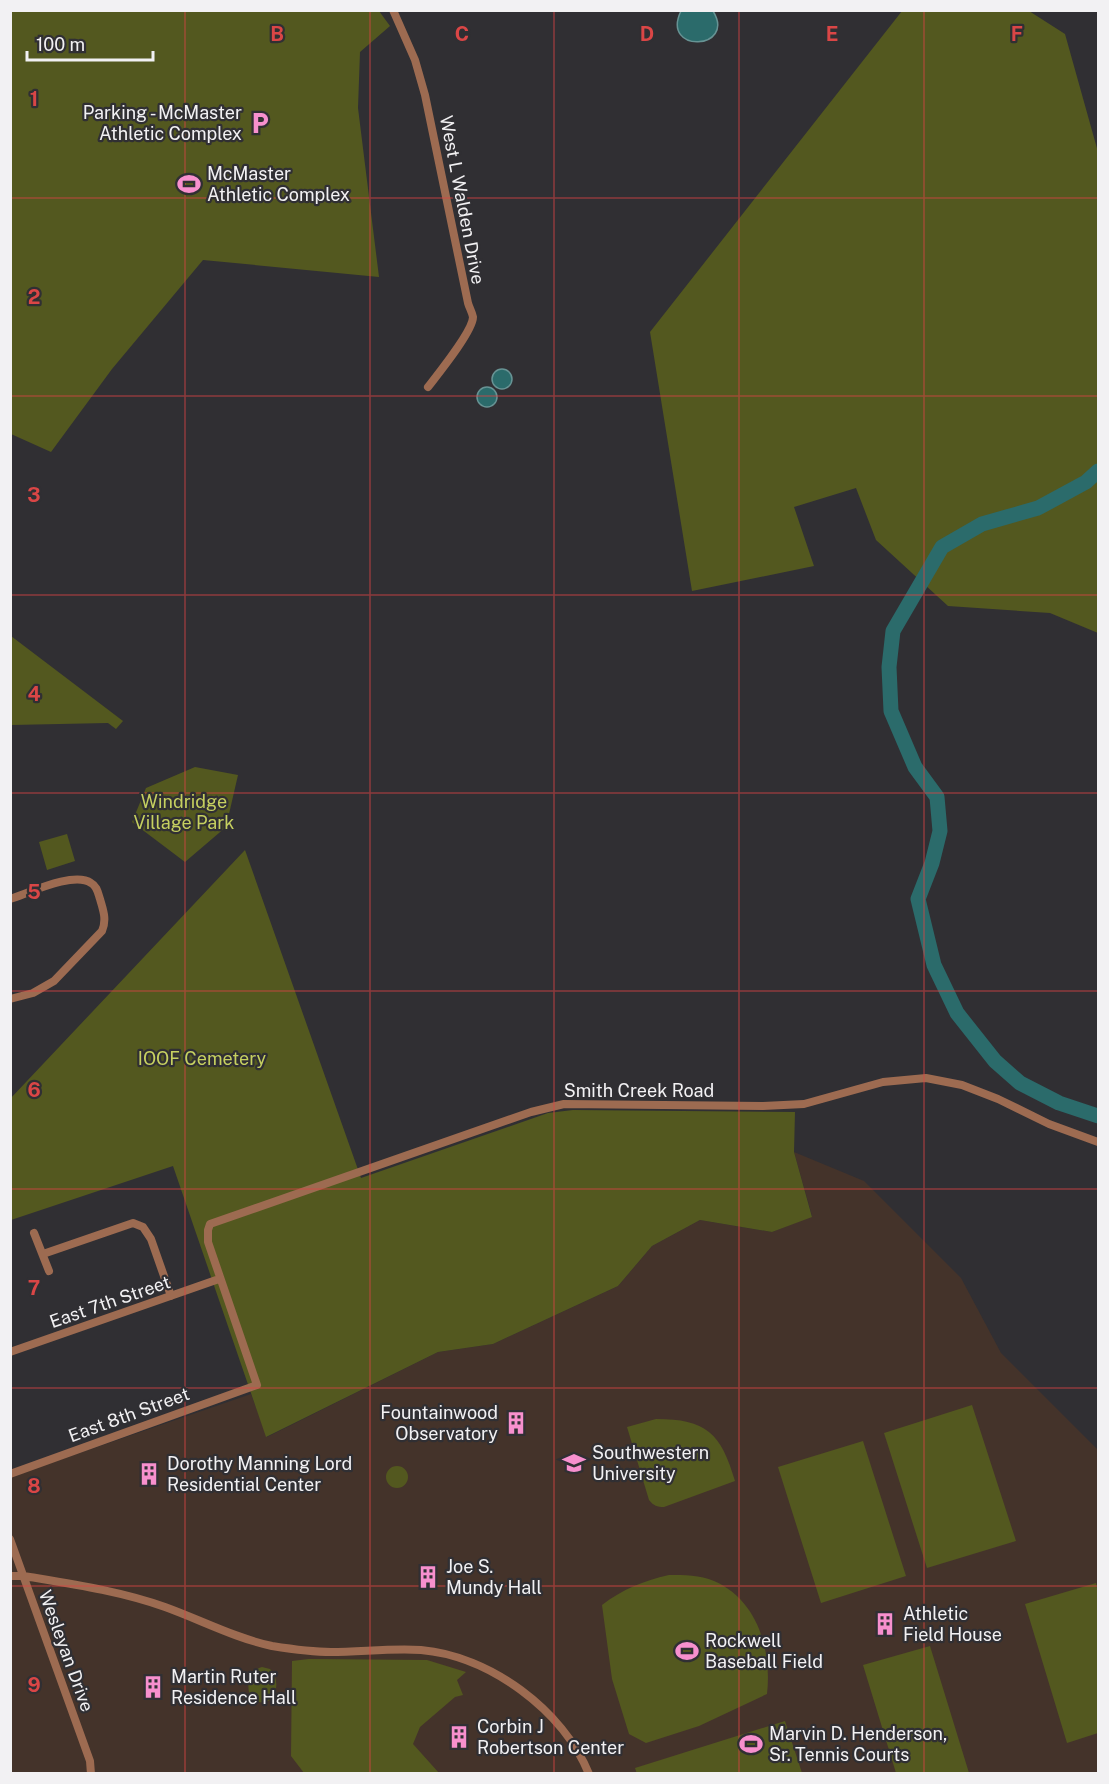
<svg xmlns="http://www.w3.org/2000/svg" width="1109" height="1784" viewBox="0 0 1109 1784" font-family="'Public Sans',sans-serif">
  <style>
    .education { fill: #44332a }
    .green { fill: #53581f }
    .water { fill: #2b6b6b; stroke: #679394; stroke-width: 1.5 }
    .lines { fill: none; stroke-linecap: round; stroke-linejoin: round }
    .river { stroke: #2b6b6b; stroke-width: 15 }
    .minor { stroke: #9d6b51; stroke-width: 8 }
    .grid { fill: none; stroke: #da4646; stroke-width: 1.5; stroke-opacity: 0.55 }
    .labels { text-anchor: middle; stroke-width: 4.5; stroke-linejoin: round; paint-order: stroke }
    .poi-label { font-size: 18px; fill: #f2f1f3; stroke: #302f33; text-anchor: start }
    .street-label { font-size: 18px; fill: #f2f1f3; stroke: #302f33 }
    .park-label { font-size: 18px; fill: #c6d060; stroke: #302f33 }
    .grid-label { font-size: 20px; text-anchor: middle; font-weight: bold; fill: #da4646; stroke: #302f33; stroke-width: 4.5; stroke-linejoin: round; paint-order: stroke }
  </style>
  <rect width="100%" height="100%" fill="#302f33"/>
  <path class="education" d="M 794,1152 L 864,1181 L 961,1278 L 1001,1353 L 1098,1450 L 1098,1773 L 11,1773 L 10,1477 L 251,1394 L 267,1437 L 438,1352 L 493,1344 L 618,1286 L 652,1246 L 700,1220 L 772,1232 L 812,1216 Z"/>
  <path class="green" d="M 11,10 L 379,11 L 390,26 L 360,52 L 358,108 L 379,277 L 203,260 L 112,369 L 51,452 L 11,434 Z
    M 902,11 L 1029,11 L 1065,34 L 1098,152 L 1098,633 L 1050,613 L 948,606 L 876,540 L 856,488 L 794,507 L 814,566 L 692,591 L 650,332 Z
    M 11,636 L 123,721 L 116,729 L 108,723 L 11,725 Z
    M 195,767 L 238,775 L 226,827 L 185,862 L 132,822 L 146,788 Z
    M 67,834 L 75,861 L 47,870 L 39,842 Z
    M 245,850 L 361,1178 L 548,1113 L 573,1110 L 795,1112 L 794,1152 L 812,1217 L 772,1232 L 700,1220 L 652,1246 L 618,1286 L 493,1344 L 438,1352 L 266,1437 L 173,1166 L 11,1220 L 10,1099 Z
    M 972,1405 L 1016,1541 L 927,1568 L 884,1433 Z
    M 656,1419 C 706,1419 721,1433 735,1481 L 664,1507 C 657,1507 654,1506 649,1500 L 627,1427 Z
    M 863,1441 L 906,1576 L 821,1603 L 778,1467 Z
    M386 1477a11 11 0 1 1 22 0a11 11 0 1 1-22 0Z
    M 669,1575 C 684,1575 700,1575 714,1581 C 758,1600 772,1651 767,1694 L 699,1726 L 646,1743 L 629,1734 L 612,1679 L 602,1605 C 623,1589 643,1581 669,1575 Z
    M 1096,1583 L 1098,1593 L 1098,1733 L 1067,1743 L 1025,1604 Z
    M 930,1646 L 969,1773 L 896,1773 L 863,1665 Z
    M 309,1659 L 427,1660 L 466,1672 L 457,1680 L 463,1695 L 455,1697 L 420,1727 L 413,1744 L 439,1773 L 304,1773 L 291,1756 L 292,1661 Z
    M 262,1667 L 270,1669 C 280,1679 278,1697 265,1703 L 253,1701 C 245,1690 247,1671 262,1667 Z
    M 785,1721 L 802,1773 L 637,1774 L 635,1768 Z"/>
  <path class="water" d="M 681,11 L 713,11 C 737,50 660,54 681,11 Z
    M492 379a10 10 0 1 1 20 0a10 10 0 1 1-20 0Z
    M477 397a10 10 0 1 1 20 0a10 10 0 1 1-20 0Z"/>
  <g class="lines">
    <path class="river" d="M 1098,471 L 1086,482 L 1038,508 L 982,524 L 942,547 L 893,631 L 889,667 L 891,711 L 915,767 L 937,797 L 940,831 L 932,863 L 918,899 L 934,965 L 957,1013 L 995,1061 L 1020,1083 L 1059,1103 L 1098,1116"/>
    <path class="minor" d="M 393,10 L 415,60 L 425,95 L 468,303 C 469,307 472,312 473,317 C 473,331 438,374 428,387
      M 10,899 C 29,893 74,871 91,883 C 97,886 98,893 100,899 C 103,910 107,919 102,931 L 54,981 L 33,993 L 10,999
      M 34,1233 L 49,1271
      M 43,1254 L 133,1223 L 143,1227 L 151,1239 L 171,1296
      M 10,1352 L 219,1279
      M 10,1474 L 257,1385 L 208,1242 L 208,1230 L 210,1224 L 531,1112 L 564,1104 L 763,1106 L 804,1104 L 883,1082 L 926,1078 L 962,1085 L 998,1099 L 1049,1124 L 1098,1142
      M 10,1539 L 90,1761 L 91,1774
      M 10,1576 L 24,1576 C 72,1584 120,1591 165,1607 C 201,1620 235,1638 272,1646 C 291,1649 311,1652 331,1652 C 361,1652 391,1648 421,1650 C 490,1656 563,1710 589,1774"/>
  </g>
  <path class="grid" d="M 185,10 L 185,1774M 370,10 L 370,1774M 554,10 L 554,1774M 739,10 L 739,1774M 924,10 L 924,1774M 10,198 L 1098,198M 10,396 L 1098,396M 10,595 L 1098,595M 10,793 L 1098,793M 10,991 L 1098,991M 10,1189 L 1098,1189M 10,1388 L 1098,1388M 10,1586 L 1098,1586"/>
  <defs>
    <g id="parking-bare" transform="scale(1.8)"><path d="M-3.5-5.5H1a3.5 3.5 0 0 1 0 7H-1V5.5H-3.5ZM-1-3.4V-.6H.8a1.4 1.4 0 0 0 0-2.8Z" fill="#f790ce" stroke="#302f33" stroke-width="2.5" paint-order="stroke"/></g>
    <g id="stadium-bare" transform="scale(1.8)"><path d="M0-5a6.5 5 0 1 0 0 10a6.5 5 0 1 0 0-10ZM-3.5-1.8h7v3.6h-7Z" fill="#f790ce" stroke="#302f33" stroke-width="2.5" paint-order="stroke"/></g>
    <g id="building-bare" transform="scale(1.8)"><path d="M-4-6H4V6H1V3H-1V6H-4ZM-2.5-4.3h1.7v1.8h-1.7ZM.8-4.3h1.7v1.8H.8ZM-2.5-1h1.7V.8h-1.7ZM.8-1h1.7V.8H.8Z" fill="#f790ce" stroke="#302f33" stroke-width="2.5" paint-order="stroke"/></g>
    <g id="university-bare" transform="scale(1.8)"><path d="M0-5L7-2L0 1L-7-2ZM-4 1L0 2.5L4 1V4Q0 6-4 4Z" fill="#f790ce" stroke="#302f33" stroke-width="2.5" paint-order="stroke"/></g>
  </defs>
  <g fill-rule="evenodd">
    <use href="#parking-bare" x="260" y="123"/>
    <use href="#stadium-bare" x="189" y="184"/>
    <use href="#building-bare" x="516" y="1423"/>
    <use href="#university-bare" x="574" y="1463"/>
    <use href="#building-bare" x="149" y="1474"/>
    <use href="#building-bare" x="428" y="1577"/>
    <use href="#building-bare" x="885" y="1624"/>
    <use href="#stadium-bare" x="687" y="1651"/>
    <use href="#building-bare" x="153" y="1687"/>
    <use href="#building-bare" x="459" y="1737"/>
    <use href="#stadium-bare" x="751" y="1744"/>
  </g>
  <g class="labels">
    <g class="poi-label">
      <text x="242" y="119" text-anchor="end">Parking - McMaster<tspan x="242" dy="21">Athletic Complex</tspan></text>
      <text x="207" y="180">McMaster<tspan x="207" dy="21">Athletic Complex</tspan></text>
      <text x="498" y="1419" text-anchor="end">Fountainwood<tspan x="498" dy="21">Observatory</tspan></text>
      <text x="592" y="1459">Southwestern<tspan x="592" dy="21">University</tspan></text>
      <text x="167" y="1470">Dorothy Manning Lord<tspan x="167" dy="21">Residential Center</tspan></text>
      <text x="446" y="1573">Joe S.<tspan x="446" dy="21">Mundy Hall</tspan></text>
      <text x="903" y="1620">Athletic<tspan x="903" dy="21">Field House</tspan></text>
      <text x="705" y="1647">Rockwell<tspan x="705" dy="21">Baseball Field</tspan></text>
      <text x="171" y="1683">Martin Ruter<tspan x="171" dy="21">Residence Hall</tspan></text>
      <text x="477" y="1733">Corbin J<tspan x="477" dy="21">Robertson Center</tspan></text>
      <text x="769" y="1740">Marvin D. Henderson,<tspan x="769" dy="21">Sr. Tennis Courts</tspan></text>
    </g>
    <g class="street-label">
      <text transform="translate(462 200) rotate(79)" y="6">West L Walden Drive</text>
      <text x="639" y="1097">Smith Creek Road</text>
      <text transform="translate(110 1302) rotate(-19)" y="6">East 7th Street</text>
      <text transform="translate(129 1415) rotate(-20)" y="6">East 8th Street</text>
      <text transform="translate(66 1651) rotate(70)" y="6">Wesleyan Drive</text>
    </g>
    <g class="park-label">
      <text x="184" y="808">Windridge<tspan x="184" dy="21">Village Park</tspan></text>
      <text x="202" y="1065">IOOF Cemetery</text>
    </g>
  </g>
  <g class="grid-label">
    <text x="277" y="41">B</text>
    <text x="462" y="41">C</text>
    <text x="647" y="41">D</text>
    <text x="832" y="41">E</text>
    <text x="1017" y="41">F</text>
    <text x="34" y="106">1</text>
    <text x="34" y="304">2</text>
    <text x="34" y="502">3</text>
    <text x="34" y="701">4</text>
    <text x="34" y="899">5</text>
    <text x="34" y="1097">6</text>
    <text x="34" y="1295">7</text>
    <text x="34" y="1493">8</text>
    <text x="34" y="1692">9</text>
  </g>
  <rect width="1109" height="1784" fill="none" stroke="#f2f1f3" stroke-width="24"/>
  <path d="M27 51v9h126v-9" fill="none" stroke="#f2f1f3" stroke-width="3"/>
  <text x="36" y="51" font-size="18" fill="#f2f1f3" stroke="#302f33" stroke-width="4.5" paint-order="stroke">100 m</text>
</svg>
